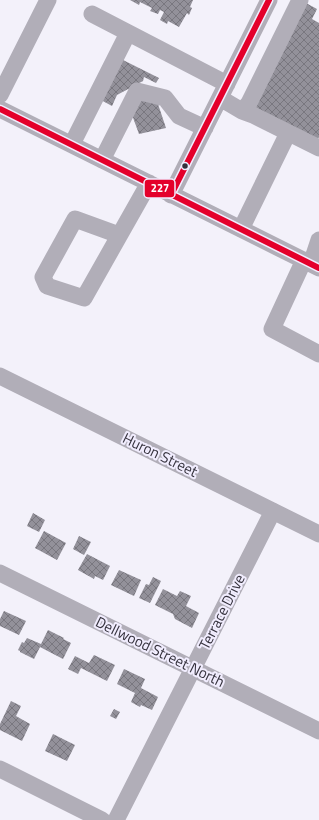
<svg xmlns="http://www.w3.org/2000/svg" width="319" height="820" viewBox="0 0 319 820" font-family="'Titillium Web',sans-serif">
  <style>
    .building { fill: url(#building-cross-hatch) }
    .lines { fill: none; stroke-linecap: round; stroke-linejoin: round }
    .minor { stroke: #b1aeb8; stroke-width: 17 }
    .bus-1-casing { stroke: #f1edfe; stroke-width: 9 }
    .bus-1 { stroke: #e4002b; stroke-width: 6 }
    .bus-dot { fill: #35323d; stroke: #f1edfe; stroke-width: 1.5 }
    .labels { text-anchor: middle; stroke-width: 4; stroke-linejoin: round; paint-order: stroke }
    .street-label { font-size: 15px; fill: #35323d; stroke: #f1edfe }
    .line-badge { stroke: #f1edfe; stroke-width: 1.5 }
    .badge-label { font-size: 11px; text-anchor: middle; font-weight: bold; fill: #fff }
  </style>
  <defs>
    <pattern id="building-cross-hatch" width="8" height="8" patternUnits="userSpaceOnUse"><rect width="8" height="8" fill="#93919a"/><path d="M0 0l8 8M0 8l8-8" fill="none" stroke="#79777f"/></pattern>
  </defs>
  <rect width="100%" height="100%" fill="#f3f1fa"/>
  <path class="building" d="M 130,0 L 193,0 L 190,7 L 192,8 L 189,15 L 187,13 L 179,27 L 168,21 L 167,24 L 160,20 L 164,12 L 160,10 L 158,14 L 150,11 L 152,8 L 140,2 L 139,5 Z
    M 306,3 L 317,9 L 312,19 L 319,23 L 319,137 L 317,140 L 254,109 Z
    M 119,58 L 159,78 L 156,83 L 144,77 L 143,81 L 117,95 L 112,106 L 99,99 Z
    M 156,98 L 166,128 L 139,134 L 128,104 Z
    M 33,513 L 45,520 L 39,532 L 27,526 Z
    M 44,531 L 66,543 L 57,560 L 35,548 Z
    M 79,536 L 91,542 L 84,555 L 73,549 Z
    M 87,554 L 110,566 L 103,580 L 95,576 L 94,579 L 78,570 Z
    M 119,570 L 141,580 L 134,596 L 111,585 Z
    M 153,577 L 161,581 L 150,603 L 139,598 L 146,584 L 149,585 Z
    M 163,589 L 177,596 L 180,591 L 191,596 L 186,606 L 199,613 L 192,628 L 175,619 L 173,614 L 155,605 Z
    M 4,611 L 26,621 L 19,635 L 0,626 L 0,619 Z
    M 48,630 L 64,638 L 63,639 L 71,643 L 63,659 L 40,647 L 34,659 L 20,652 L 20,651 L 18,650 L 22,642 L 24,643 L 27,638 L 41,644 Z
    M 94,655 L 115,665 L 107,681 L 81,668 L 78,674 L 68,669 L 75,656 L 89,663 Z
    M 124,669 L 145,679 L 141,688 L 158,697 L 152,710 L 141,705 L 140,707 L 131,702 L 135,693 L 117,684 Z
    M 11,701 L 21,706 L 16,716 L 30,724 L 22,741 L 0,730 L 0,724 Z
    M 114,709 L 120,712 L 116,719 L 110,716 Z
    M 53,734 L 75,745 L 67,761 L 45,751 Z"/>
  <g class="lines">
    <path class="minor" d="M 92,14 L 227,84
      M 0,95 L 48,0
      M 220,98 L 242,111 L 253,115 L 319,148
      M 0,109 L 319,268
      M 242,111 L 249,103 L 300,0
      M 72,144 L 128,33
      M 102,160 L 137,91 L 165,98 L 179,116 L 205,128
      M 171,195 L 269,0
      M 241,229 L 288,133
      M 119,235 L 75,219 L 43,277 L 47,286 L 84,298 L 149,183
      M 304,260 L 272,329 L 319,354
      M 311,264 L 319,240
      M 0,376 L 319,534
      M 0,573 L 319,731
      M 0,769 L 102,820
      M 116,820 L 273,511"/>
    <g class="bus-1-casing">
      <path id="bus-1" d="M 0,109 L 319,268
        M 171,195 L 269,0"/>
    </g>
    <use href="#bus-1" class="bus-1"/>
  </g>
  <circle class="bus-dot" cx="185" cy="166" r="3.5"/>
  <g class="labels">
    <g class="street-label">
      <text transform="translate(160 455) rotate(26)" y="5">Huron Street</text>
      <text transform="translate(222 612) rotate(-63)" y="5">Terrace Drive</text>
      <text transform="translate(160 652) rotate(26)" y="5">Dellwood Street North</text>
    </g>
  </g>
  <rect class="line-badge" x="144" y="179" width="31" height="19" rx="4" fill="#e4002b"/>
  <g class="badge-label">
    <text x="160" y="192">227</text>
  </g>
</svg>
